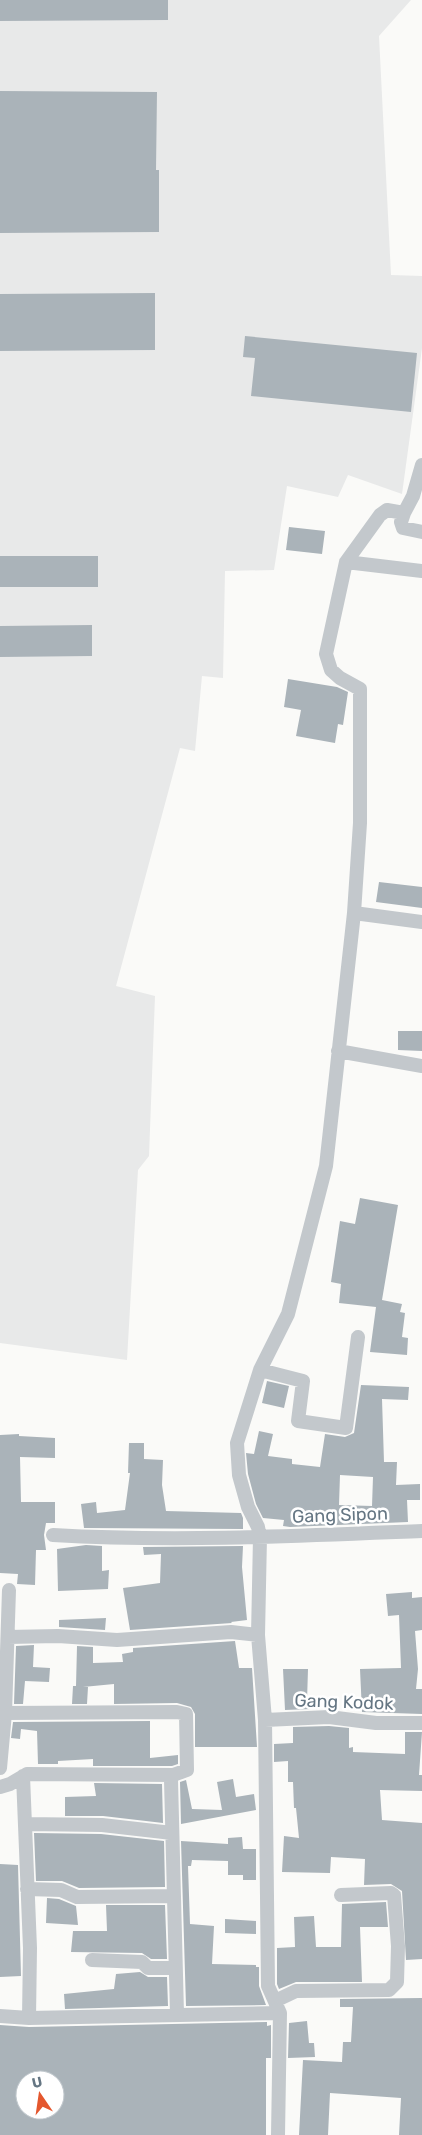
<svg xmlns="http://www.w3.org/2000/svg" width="422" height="2135" viewBox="0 0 422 2135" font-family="Rubik,sans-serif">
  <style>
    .built { fill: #e8e9e9 }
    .building { fill: #aab3b9; fill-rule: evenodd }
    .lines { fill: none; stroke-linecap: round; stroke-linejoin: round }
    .street { stroke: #c3c8cc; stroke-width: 14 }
    .labels { text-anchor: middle; stroke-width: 5; stroke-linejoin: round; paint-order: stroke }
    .street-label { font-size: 18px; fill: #657683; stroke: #fff }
  </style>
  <rect width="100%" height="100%" fill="#fafaf8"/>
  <path class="built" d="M 0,0 L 411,0 L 379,36 L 391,275 L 422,276 L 422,348 L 402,494 L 348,475 L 338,497 L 287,486 L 274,570 L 225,571 L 223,678 L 202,676 L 195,751 L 180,748 L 116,986 L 155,996 L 149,1156 L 138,1170 L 127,1360 L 0,1343 Z"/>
  <path class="building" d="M 0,0 L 168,0 L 168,20 L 0,21 Z
    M 0,91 L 157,92 L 156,170 L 159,170 L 159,232 L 0,233 Z
    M 155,293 L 155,350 L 0,351 L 0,294 Z
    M 245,336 L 417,353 L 411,412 L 251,396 L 255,358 L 243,357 Z
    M 289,527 L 325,531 L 322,554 L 286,550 Z
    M 0,556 L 98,556 L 98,587 L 0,587 Z
    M 92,625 L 92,656 L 0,657 L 0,626 Z
    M 288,679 L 337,687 L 348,692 L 343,725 L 338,724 L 335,743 L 296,736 L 301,710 L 284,707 Z
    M 379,882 L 422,887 L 422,908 L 376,902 Z
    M 398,1031 L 422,1031 L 422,1051 L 398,1050 Z
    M 360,1198 L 398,1205 L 382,1300 L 402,1304 L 400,1312 L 405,1313 L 402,1337 L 408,1338 L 407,1355 L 370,1352 L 376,1307 L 339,1303 L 341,1284 L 331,1282 L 340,1221 L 355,1224 Z
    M 267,1381 L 289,1386 L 284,1408 L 262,1403 Z
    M 361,1385 L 409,1387 L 408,1400 L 382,1399 L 384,1462 L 397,1462 L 396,1485 L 420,1484 L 420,1500 L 407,1500 L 408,1522 L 290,1527 L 283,1526 L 284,1520 L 263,1518 L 256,1504 L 248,1474 L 246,1453 L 254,1454 L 259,1431 L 273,1434 L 268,1456 L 292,1459 L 292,1464 L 320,1467 L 325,1434 L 345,1437 L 354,1433 ZM 340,1475 L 373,1477 L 372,1506 L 339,1505 Z
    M 19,1434 L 19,1436 L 55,1438 L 55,1458 L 20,1457 L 21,1502 L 55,1502 L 55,1523 L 46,1523 L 44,1535 L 46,1550 L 36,1550 L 35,1585 L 17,1584 L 18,1574 L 0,1573 L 0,1435 Z
    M 129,1443 L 144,1443 L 144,1459 L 163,1460 L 162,1485 L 166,1511 L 241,1513 L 243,1518 L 243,1529 L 84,1528 L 81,1504 L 96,1502 L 97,1513 L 125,1510 L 130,1473 L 128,1473 Z
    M 86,1545 L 102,1546 L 102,1571 L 109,1570 L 108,1589 L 58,1591 L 57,1549 Z
    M 243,1546 L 242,1567 L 247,1620 L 231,1622 L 232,1623 L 130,1630 L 123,1588 L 160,1583 L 161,1554 L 144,1555 L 143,1547 Z
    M 412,1592 L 412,1598 L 422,1597 L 422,1630 L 415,1631 L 418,1669 L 416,1689 L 422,1689 L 422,1714 L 362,1712 L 360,1669 L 401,1668 L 399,1615 L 388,1616 L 386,1594 Z
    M 106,1618 L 105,1630 L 59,1627 L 59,1620 Z
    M 235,1641 L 239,1668 L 252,1668 L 257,1747 L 195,1747 L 195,1714 L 191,1707 L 177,1703 L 114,1704 L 114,1684 L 83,1687 L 88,1687 L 87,1704 L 72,1704 L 73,1686 L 76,1686 L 77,1646 L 93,1647 L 93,1663 L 123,1662 L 122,1654 L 133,1652 L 133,1648 Z
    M 34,1645 L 33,1667 L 50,1668 L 49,1682 L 25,1681 L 23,1704 L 14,1704 L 16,1646 Z
    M 283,1669 L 308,1669 L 307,1701 L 311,1701 L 311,1709 L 285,1710 Z
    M 150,1721 L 150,1758 L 178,1755 L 178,1764 L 172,1766 L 93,1766 L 93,1759 L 58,1761 L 58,1764 L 38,1764 L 37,1731 L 21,1729 L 20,1739 L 11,1738 L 13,1722 Z
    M 329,1726 L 349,1728 L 349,1748 L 353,1747 L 353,1752 L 405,1754 L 405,1732 L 422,1732 L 419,1775 L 422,1775 L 422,1791 L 380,1790 L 382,1820 L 422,1823 L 422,1959 L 406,1960 L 402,1891 L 391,1884 L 364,1885 L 365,1859 L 331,1857 L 330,1873 L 282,1872 L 284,1836 L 299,1838 L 296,1808 L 294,1808 L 293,1782 L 288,1782 L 288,1761 L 274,1762 L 274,1744 L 293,1743 L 293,1727 Z
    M 233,1779 L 236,1797 L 254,1794 L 256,1810 L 181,1824 L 180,1782 L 186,1780 L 192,1809 L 222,1810 L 217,1782 Z
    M 94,1783 L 162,1784 L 163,1823 L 103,1816 L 65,1816 L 65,1797 L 96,1796 Z
    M 34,1833 L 101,1834 L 164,1841 L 165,1887 L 79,1888 L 62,1881 L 36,1881 Z
    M 242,1837 L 243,1849 L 256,1849 L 256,1880 L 243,1880 L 243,1875 L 228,1875 L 228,1861 L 192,1860 L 191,1866 L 188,1866 L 190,1924 L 214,1926 L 212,1964 L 256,1965 L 256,1967 L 259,1967 L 259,1986 L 266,2005 L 186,2006 L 181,1841 L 228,1844 L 228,1838 Z
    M 0,1864 L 18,1865 L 21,1976 L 0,1977 Z
    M 47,1898 L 59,1899 L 76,1906 L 78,1925 L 46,1923 Z
    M 386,1902 L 388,1927 L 360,1927 L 362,1982 L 296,1982 L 279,1989 L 277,1984 L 277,1948 L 295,1947 L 294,1917 L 314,1916 L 316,1947 L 341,1947 L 342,1904 Z
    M 106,1905 L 165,1905 L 167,1959 L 151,1959 L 142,1953 L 71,1952 L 73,1931 L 107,1931 Z
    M 225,1919 L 256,1921 L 256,1934 L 225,1933 Z
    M 140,1972 L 148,1977 L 167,1977 L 168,2006 L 65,2009 L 64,1994 L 114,1989 L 116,1974 Z
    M 422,1998 L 422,2135 L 399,2135 L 401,2098 L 330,2093 L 328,2135 L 299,2135 L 303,2060 L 342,2062 L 343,2042 L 351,2042 L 353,2007 L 340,2007 L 340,1999 Z
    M 307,2021 L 309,2043 L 314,2043 L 315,2057 L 288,2058 L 289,2023 Z
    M 267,2022 L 267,2026 L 271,2025 L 271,2058 L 266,2058 L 266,2135 L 0,2135 L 0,2025 L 29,2027 ZM 25,2080 L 55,2080 L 55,2110 L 25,2110 Z"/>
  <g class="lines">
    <path class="street" d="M 404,513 L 401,522 L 403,528 L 422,532
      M 346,562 L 422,571
      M 354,913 L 422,922
      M 338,1051 L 422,1066
      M 260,1370 L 303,1381 L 298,1421 L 346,1428 L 358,1337
      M 53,1535 C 176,1542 299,1536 422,1531
      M 8,1637 L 58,1636 L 117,1640 L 231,1632 L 258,1635
      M 5,1713 L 177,1712 L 186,1714 L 187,1770 L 173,1775 L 171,1780 L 177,2014
      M 265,1720 L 329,1717 L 376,1723 L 422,1723
      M 0,1768 L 5,1713 L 9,1590
      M 0,1787 L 10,1784 L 27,1774 L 173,1775
      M 26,1824 L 102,1825 L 172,1833
      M 27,1889 L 61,1890 L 77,1897 L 174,1896
      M 92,1960 L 142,1962 L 148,1968 L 175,1968
      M 275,2001 L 296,1991 L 389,1990 L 397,1982 L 398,1946 L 394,1895 L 391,1893 L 341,1895
      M 0,2016 L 29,2018 L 30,1948 L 23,1776
      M 29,2018 L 280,2013
      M 278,2135 L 280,2013 L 268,1986 L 265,1720 L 258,1635 L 260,1537 L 258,1527 L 248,1507 L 239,1475 L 237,1443 L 260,1370 L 288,1314 L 326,1166 L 354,913 L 360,823 L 360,689 L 340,678 L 331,670 L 326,654 L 346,562 L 380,515 L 387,510 L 404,513 L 413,496 L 422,465"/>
  </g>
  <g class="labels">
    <g class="street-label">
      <text transform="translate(340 1515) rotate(-2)" y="6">Gang Sipon</text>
      <text transform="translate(344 1702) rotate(2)" y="6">Gang Kodok</text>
    </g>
  </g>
  <g transform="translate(40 2095) rotate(347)"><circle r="24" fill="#ffffff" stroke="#c1c8cd"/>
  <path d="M0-4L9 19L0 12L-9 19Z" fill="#e4572e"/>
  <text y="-8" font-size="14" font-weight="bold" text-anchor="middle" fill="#657683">U</text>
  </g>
</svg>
